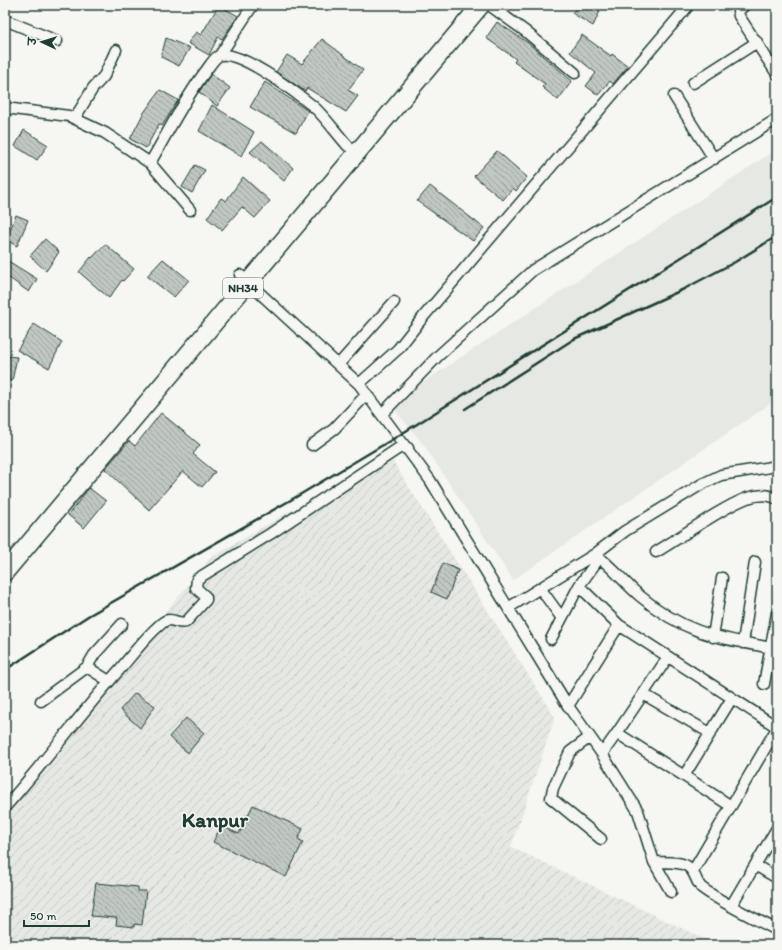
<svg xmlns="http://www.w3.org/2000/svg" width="782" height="950" viewBox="0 0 782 950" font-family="Itim,'Playpen Sans Deva',sans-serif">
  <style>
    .built { fill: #e6e8e4 }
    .industrial { fill: url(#industrial-furrows) }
    .building { fill: url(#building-back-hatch); stroke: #1f3d34 }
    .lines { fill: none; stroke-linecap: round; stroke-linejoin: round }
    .minor-casing { stroke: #1f3d34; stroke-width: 13 }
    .trunk-casing { stroke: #1f3d34; stroke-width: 20 }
    .minor { stroke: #f6f6f2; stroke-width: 10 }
    .trunk { stroke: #f6f6f2; stroke-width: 17 }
    .rail { stroke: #1f3d34; stroke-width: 2.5 }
    .labels { text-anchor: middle; stroke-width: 3; stroke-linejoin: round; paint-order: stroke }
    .shield { fill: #f6f6f2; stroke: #60746d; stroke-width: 1 }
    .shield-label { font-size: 12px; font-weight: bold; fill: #1f3d34 }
    .town-label { font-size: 21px; font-weight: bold; fill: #1f3d34; stroke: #f6f6f2 }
  </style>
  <defs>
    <pattern id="industrial-furrows" width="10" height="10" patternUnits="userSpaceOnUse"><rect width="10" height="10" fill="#e6e8e4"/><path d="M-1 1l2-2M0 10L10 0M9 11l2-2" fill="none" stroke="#c5c8c4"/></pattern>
    <pattern id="building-back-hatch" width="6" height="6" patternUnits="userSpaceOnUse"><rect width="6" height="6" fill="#c1c8c3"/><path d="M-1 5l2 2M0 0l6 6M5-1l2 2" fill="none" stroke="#9ca49f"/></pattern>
  </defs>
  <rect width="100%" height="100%" fill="#f6f6f2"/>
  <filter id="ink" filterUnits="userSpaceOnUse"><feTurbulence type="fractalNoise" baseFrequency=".025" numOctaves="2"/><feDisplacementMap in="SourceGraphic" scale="8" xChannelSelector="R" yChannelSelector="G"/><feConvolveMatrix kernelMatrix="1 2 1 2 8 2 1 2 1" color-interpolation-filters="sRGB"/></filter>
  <g filter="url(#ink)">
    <path class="built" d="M 777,149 L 777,399 L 513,580 L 424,445 L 390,404 Z"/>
    <path class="industrial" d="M 388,454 L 555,717 L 511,847 L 717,945 L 5,945 L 5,801 L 212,557 Z"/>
    <path class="building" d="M 219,5 L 238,16 L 222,39 L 218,37 L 209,55 L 188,43 L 196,32 L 201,35 Z
      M 579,5 L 593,5 L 600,11 L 593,26 L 572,13 Z
      M 497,22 L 528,43 L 572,81 L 558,100 L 542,87 L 545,84 L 514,62 L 516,59 L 486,38 Z
      M 582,35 L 611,56 L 612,54 L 628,66 L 613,84 L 610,81 L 598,95 L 586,86 L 596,73 L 570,52 Z
      M 166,38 L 190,48 L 179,66 L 161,57 Z
      M 322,39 L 363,70 L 348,90 L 358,96 L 346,112 L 307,88 L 305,91 L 276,72 L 287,55 L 302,64 Z
      M 211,74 L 230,88 L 217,106 L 199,92 Z
      M 265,82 L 308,111 L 296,133 L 250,107 Z
      M 160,90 L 178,100 L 162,126 L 159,124 L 146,148 L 130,139 L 143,114 Z
      M 212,105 L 254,132 L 241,156 L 199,131 Z
      M 24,130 L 48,145 L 37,160 L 15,146 Z
      M 262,141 L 293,168 L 284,181 L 250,152 Z
      M 497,151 L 527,177 L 516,191 L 513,188 L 503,200 L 474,176 Z
      M 195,165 L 205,170 L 192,193 L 182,187 Z
      M 243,177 L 270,201 L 255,218 L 242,207 L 222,230 L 207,218 L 221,198 L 226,201 Z
      M 430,186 L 484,228 L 473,241 L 417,201 Z
      M 16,215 L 28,220 L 17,246 L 6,240 Z
      M 45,239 L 59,252 L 46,271 L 30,256 Z
      M 105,244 L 134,269 L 123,281 L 122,280 L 109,298 L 79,272 L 91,257 L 92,258 Z
      M 5,259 L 37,279 L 29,292 L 5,275 Z
      M 163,259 L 189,280 L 174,297 L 147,276 Z
      M 34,324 L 62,342 L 49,368 L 17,350 Z
      M 5,356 L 17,357 L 12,381 L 5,379 Z
      M 161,413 L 200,445 L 193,454 L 215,472 L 202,487 L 183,471 L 149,510 L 105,469 L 129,441 L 135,446 Z
      M 89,488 L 106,501 L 84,528 L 68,515 Z
      M 443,563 L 458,570 L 447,599 L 431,592 Z
      M 135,693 L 155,706 L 140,728 L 120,710 Z
      M 186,718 L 204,733 L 188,753 L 169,737 Z
      M 253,805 L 303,829 L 298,839 L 303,842 L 286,877 L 213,842 L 221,826 L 239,834 Z
      M 96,883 L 138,887 L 138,891 L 146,891 L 142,925 L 134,924 L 134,927 L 116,925 L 117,918 L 91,916 Z"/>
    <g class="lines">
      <g class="minor-casing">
        <path id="minor" d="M 489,5 L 525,31 L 575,73
          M 745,5 L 738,11 L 739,16 L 777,74
          M 5,20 L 57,41
          M 220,55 L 253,5
          M 693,83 L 757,42
          M 674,96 L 714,159
          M 5,108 L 69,116 L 105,133 L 150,163 L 190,210
          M 75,118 L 93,88 L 104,76 L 116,50
          M 150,163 C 168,132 184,100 205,72 C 209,67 212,61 217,57 C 233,44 299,95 314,107 C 326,118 337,134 348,146
          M 240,275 L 359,384 L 430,480 L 568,706 L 602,754 L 638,811 L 654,862 L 671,892
          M 338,365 L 394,302
          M 359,384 L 398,349 L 424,316 L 689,5
          M 382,414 L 438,356 L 533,270 L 777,119
          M 312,445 L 334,429 L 367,394
          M 656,552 C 683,536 719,509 747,498 C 757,495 768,493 777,499
          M 595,554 L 625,531 L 702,484 L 721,475 L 777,466
          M 579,586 L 619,625 L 777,727
          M 540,588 L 561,617
          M 508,608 L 595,554 C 612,566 624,583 640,596 C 686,635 720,638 777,649
          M 713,637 L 722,578
          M 551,639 L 579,586 L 600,557
          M 743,643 L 755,562
          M 109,681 L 87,667 L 94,655 L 122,624
          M 764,684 L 777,613
          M 643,694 L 710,733
          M 41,701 L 87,667
          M 568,706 L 619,625
          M 617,733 L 731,806
          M 590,737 L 570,752 L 553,788 L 551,798 L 601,839
          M 602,754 L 617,733 L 668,657
          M 684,776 L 732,698
          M 5,807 C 45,762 81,713 121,668 C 132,655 151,630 165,621 C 172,617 178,625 186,622 L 206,600 L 206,597 L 196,588 L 197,579 L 270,534 L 399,448 L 408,448
          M 654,862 C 664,863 679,861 687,866 C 696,871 695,882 702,888 C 725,905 752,917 777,930
          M 755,865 L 777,878
          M 693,871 L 777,728
          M 731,906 L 777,828"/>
      </g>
      <g class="trunk-casing">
        <path id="trunk" d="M 5,572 L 481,5"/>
      </g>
      <use href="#minor" class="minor"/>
      <use href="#trunk" class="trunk"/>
      <path class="rail" d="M 465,409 L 574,339 L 684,289 L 735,262 L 777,236
        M 5,670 L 88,616 L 296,497 L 398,436 L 777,197"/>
    </g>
  </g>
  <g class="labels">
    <rect class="shield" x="223" y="278" width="40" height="20" rx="3"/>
    <g class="shield-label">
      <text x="243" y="292">NH34</text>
    </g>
    <g class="town-label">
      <text x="215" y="827">Kanpur</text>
    </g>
  </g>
  <rect width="782" height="950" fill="none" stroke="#f6f6f2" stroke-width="20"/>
  <rect x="10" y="10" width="762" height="930" fill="none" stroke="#1f3d34" stroke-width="1.5" filter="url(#ink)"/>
  <g transform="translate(42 42) rotate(274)" stroke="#f6f6f2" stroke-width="3" paint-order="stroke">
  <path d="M0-3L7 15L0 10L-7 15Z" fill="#1f3d34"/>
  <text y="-6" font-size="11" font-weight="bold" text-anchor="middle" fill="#1f3d34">उ</text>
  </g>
  <path d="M24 920v6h65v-6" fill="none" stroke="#1f3d34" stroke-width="2"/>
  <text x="30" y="920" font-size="12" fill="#1f3d34" stroke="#f6f6f2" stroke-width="3" paint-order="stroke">50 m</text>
</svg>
